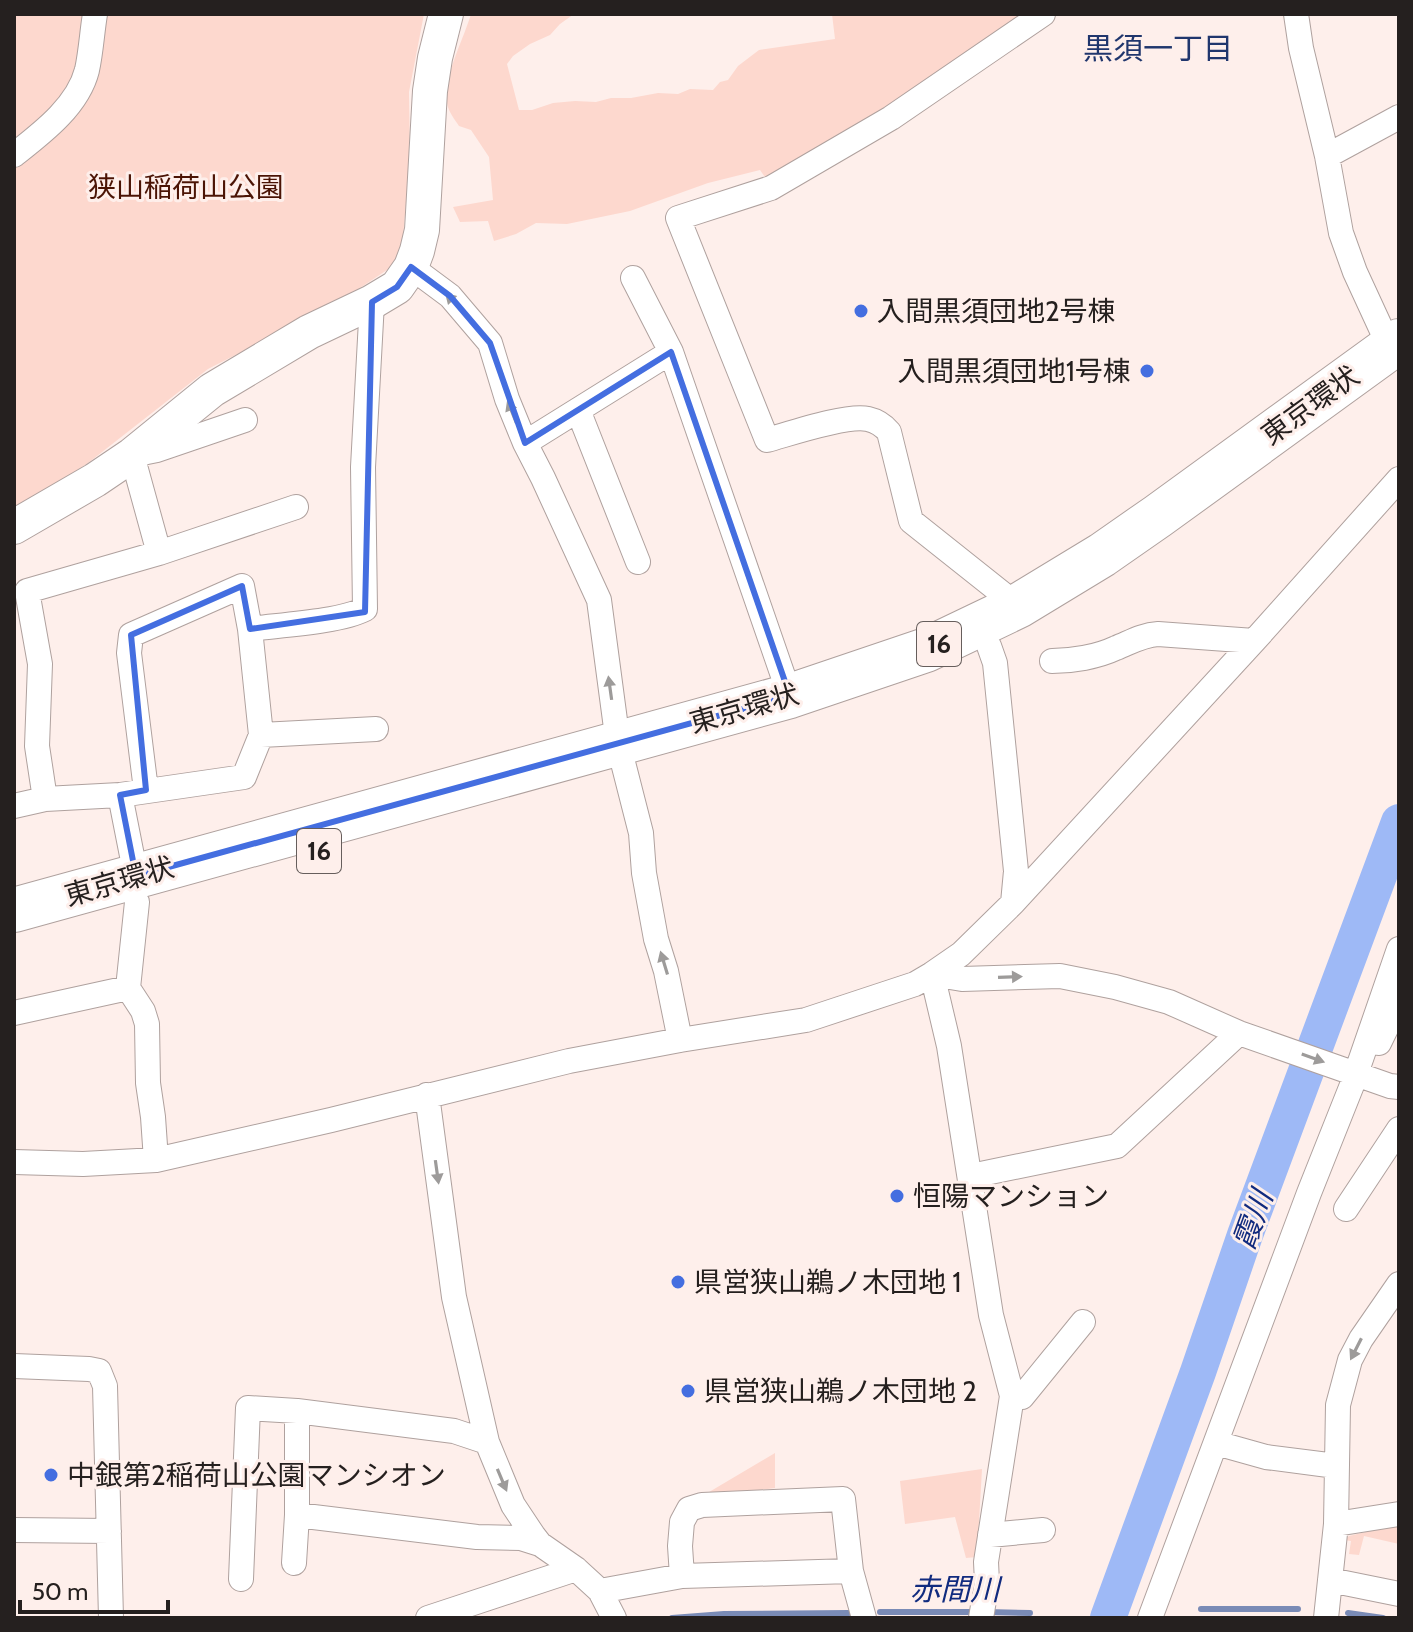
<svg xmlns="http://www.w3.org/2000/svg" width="1413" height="1632" viewBox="0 0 1413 1632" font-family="Cabin,'Noto Sans JP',sans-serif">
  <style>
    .green { fill: #fdd8ce }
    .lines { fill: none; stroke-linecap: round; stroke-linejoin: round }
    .stream { stroke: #7a8bb6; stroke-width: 6 }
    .river { stroke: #9eb9f6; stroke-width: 36 }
    .street-casing { stroke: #afa19e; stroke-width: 26 }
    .secondary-casing { stroke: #afa19e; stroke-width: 36 }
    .highway-casing { stroke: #afa19e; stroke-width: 46 }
    .street { stroke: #fff; stroke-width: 24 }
    .secondary { stroke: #fff; stroke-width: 34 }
    .highway { stroke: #fff; stroke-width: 44 }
    .oneway { fill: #9d9b9a }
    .marked { fill: none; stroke: #446ee0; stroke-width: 6; stroke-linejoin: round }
    .poi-dot { fill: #446ee0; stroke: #feefeb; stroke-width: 3 }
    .labels { text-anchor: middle; stroke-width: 6; stroke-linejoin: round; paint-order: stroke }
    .shield { fill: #feefeb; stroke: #665e5c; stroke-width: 2 }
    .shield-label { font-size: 26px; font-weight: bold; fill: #25201f }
    .park-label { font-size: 28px; fill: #4b1405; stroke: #feefeb }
    .poi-label { font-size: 28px; fill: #25201f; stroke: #feefeb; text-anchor: start }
    .street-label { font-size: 28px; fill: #25201f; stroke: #feefeb }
    .neighbourhood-label { font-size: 30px; fill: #20366d; stroke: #feefeb }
    .water-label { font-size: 30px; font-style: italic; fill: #112b7f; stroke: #feefeb }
  </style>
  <rect width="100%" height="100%" fill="#feefeb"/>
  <path class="green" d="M 14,14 L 424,14 L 409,92 L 410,156 L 402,249 L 390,268 L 354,292 L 294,325 L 208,369 L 88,463 L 14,511 Z
    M 471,14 L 574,14 L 560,24 L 550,35 L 530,44 L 513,56 L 507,64 L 519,110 L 532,110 L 553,103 L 575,101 L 596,102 L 611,98 L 631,98 L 658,93 L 678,94 L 690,89 L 713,90 L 720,82 L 728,80 L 738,66 L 759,50 L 835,39 L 832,14 L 1022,14 L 887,107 L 767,180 L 760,170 L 708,183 L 630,211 L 567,224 L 536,223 L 516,234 L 494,241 L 488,221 L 460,222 L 453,207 L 493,200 L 489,157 L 471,130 L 459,126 C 455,120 448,111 447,103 C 444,74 463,41 471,14 Z
    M 775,1453 L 775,1488 L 699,1498 Z
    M 982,1469 L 977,1557 L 966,1558 L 955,1517 L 905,1524 L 900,1481 Z
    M 1399,1524 L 1399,1544 L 1364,1536 L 1359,1555 L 1349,1554 L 1351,1541 L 1344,1540 L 1349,1536 Z"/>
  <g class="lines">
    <path class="stream" d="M 1201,1609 L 1298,1609
      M 880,1612 L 975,1612
      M 986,1612 L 1030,1613
      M 1348,1613 L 1383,1618
      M 672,1618 L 724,1614 L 849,1613"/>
    <path class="river" d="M 1108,1618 L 1198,1372 L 1245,1235 L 1399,822"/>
    <g class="street-casing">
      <path id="street" d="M 1296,14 L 1301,48 L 1327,156 L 1341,233 L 1355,272 L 1390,348
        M 14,155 C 42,133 78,106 87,70 C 91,52 92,32 95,14
        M 1327,156 L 1399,117
        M 411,267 L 450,296 L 490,343 L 507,399 L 525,443 L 543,478 L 599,600 L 618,743 L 641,833 L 644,873 L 656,939 L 666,971 L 680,1040
        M 633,278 L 671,352
        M 578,410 L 638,562
        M 525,443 L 671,352 L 790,696
        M 159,553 L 132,455 L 157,450 L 245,420
        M 1018,606 L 911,521 L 889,432 C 884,426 877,421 868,419 C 847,414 789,434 767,440 L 678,218 L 771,188 L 891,118 L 1043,14
        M 250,629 C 280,625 340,622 365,609 L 363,467 L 372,302
        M 989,646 L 995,663 L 1016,871 L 1013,903
        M 1052,661 C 1072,661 1097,657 1116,648 C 1131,642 1142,635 1158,634 L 1254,641
        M 146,790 L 129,653 L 131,635 L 242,586 L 250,629 L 261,735
        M 120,795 L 136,876
        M 45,799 L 37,746 L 40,664 L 27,591 L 159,553 L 296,507
        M 14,806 L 45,799 L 120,795 L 244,777 L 261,735 L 376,729
        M 137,902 L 128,988 L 143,1011 L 147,1024 L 148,1083 L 153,1117 L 156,1160
        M 932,974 L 949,1046 L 991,1315 L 1012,1396 L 986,1562 L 987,1582 L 981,1618
        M 932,974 L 962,979 L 1060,976 L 1115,987 L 1169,1002 L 1239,1033 L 1390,1086 L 1399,1087
        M 14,1013 L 128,988
        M 1379,1043 L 1399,1002
        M 427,1095 L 454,1297 L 487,1442 L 513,1505 L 533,1535 L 540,1544 L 576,1569 L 600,1591 L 614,1618
        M 14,1162 L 83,1164 L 156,1160 L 331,1120 L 569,1061 L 680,1040 L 806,1020 L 915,984 L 932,974 L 961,954 L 1013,903 L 1254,641 L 1399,479
        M 971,1176 L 1117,1146 L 1239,1033
        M 1346,1209 L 1399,1129
        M 14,1366 L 89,1369 L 99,1371 L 105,1386 L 111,1618
        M 1012,1396 L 1022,1397 L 1083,1322
        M 1216,1443 L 1266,1457 L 1336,1466
        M 297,1515 L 477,1537 L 521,1538 L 540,1544
        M 1336,1524 L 1399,1514
        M 14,1530 L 109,1531
        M 990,1535 L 1043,1530
        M 294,1563 L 297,1515 L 297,1411
        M 682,1576 L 680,1546 L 682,1522 L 689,1509 L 702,1505 L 843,1499 L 851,1571 L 864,1618
        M 241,1579 L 248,1408 L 297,1411 L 454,1431 L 487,1442
        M 1330,1580 L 1399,1594
        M 600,1591 L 682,1576 L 851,1571
        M 428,1618 L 576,1569
        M 1150,1618 L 1309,1193 L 1352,1085 L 1399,949
        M 1326,1618 L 1336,1524 L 1338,1405 L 1350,1360 L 1361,1339 L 1399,1284"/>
    </g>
    <g class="secondary-casing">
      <path id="secondary" d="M 14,527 L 95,480 L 132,455 L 212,390 L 309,332 L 372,302 L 397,287 L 411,267 L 417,251 L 422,230 L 430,91 L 435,58 L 446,14"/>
    </g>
    <g class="highway-casing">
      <path id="highway" d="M 14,910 L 790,696 L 926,650 L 1018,606 L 1102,555 L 1158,516 L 1399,341"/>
    </g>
    <use href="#street" class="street"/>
    <use href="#secondary" class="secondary"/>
    <use href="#highway" class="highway"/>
  </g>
  <defs><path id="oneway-solid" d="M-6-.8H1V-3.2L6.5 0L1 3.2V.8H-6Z" transform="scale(2)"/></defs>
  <g class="oneway">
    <use href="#oneway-solid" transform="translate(454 302) rotate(-134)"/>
    <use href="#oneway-solid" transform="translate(512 412) rotate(-112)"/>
    <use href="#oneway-solid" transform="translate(610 688) rotate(-98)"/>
    <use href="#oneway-solid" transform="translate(664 963) rotate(-107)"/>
    <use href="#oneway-solid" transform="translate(1010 977) rotate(-2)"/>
    <use href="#oneway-solid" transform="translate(1313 1058) rotate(20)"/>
    <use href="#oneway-solid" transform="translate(437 1172) rotate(82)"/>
    <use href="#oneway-solid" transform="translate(1356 1349) rotate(117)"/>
    <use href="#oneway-solid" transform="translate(502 1480) rotate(67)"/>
  </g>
  <path class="marked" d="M 411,267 L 450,296 L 490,343 L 525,443 L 671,352 L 790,696 L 136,876 L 120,795 L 146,790 L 131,635 L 242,586 L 250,629 L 365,612 L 372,302 L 397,287 Z"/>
  <g class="poi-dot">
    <circle cx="861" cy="311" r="8"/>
    <circle cx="1147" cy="371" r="8"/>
    <circle cx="897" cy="1196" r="8"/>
    <circle cx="678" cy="1282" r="8"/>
    <circle cx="688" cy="1391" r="8"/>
    <circle cx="51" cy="1475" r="8"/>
  </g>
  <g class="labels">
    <g class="shield">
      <rect x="917" y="622" width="44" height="44" rx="6"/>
      <rect x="297" y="829" width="44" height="44" rx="6"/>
    </g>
    <g class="shield-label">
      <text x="939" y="653">16</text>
      <text x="319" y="860">16</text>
    </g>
    <g class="park-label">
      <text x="186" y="197">狭山稲荷山公園</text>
    </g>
    <g class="poi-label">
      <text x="877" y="321">入間黒須団地2号棟</text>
      <text x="1131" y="381" text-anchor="end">入間黒須団地1号棟</text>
      <text x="913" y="1206">恒陽マンション</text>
      <text x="694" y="1292">県営狭山鵜ノ木団地 1</text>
      <text x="704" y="1401">県営狭山鵜ノ木団地 2</text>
      <text x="67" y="1485">中銀第2稲荷山公園マンシオン</text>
    </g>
    <g class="street-label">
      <text transform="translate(1310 405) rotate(-36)" y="10">東京環状</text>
      <text transform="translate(744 708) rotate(-16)" y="10">東京環状</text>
      <text transform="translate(119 881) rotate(-16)" y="10">東京環状</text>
    </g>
    <g class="neighbourhood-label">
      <text x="1158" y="59">黒須一丁目</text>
    </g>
    <g class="water-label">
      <text transform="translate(1253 1220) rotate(-70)" y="10">霞川</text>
      <text x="955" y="1600">赤間川</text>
    </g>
  </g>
  <rect width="1413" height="1632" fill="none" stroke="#25201f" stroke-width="32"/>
  <path d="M20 1600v12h148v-12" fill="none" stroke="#25201f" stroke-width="4"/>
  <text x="32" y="1600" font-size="24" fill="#25201f" stroke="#feefeb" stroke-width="6" paint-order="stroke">50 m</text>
</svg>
